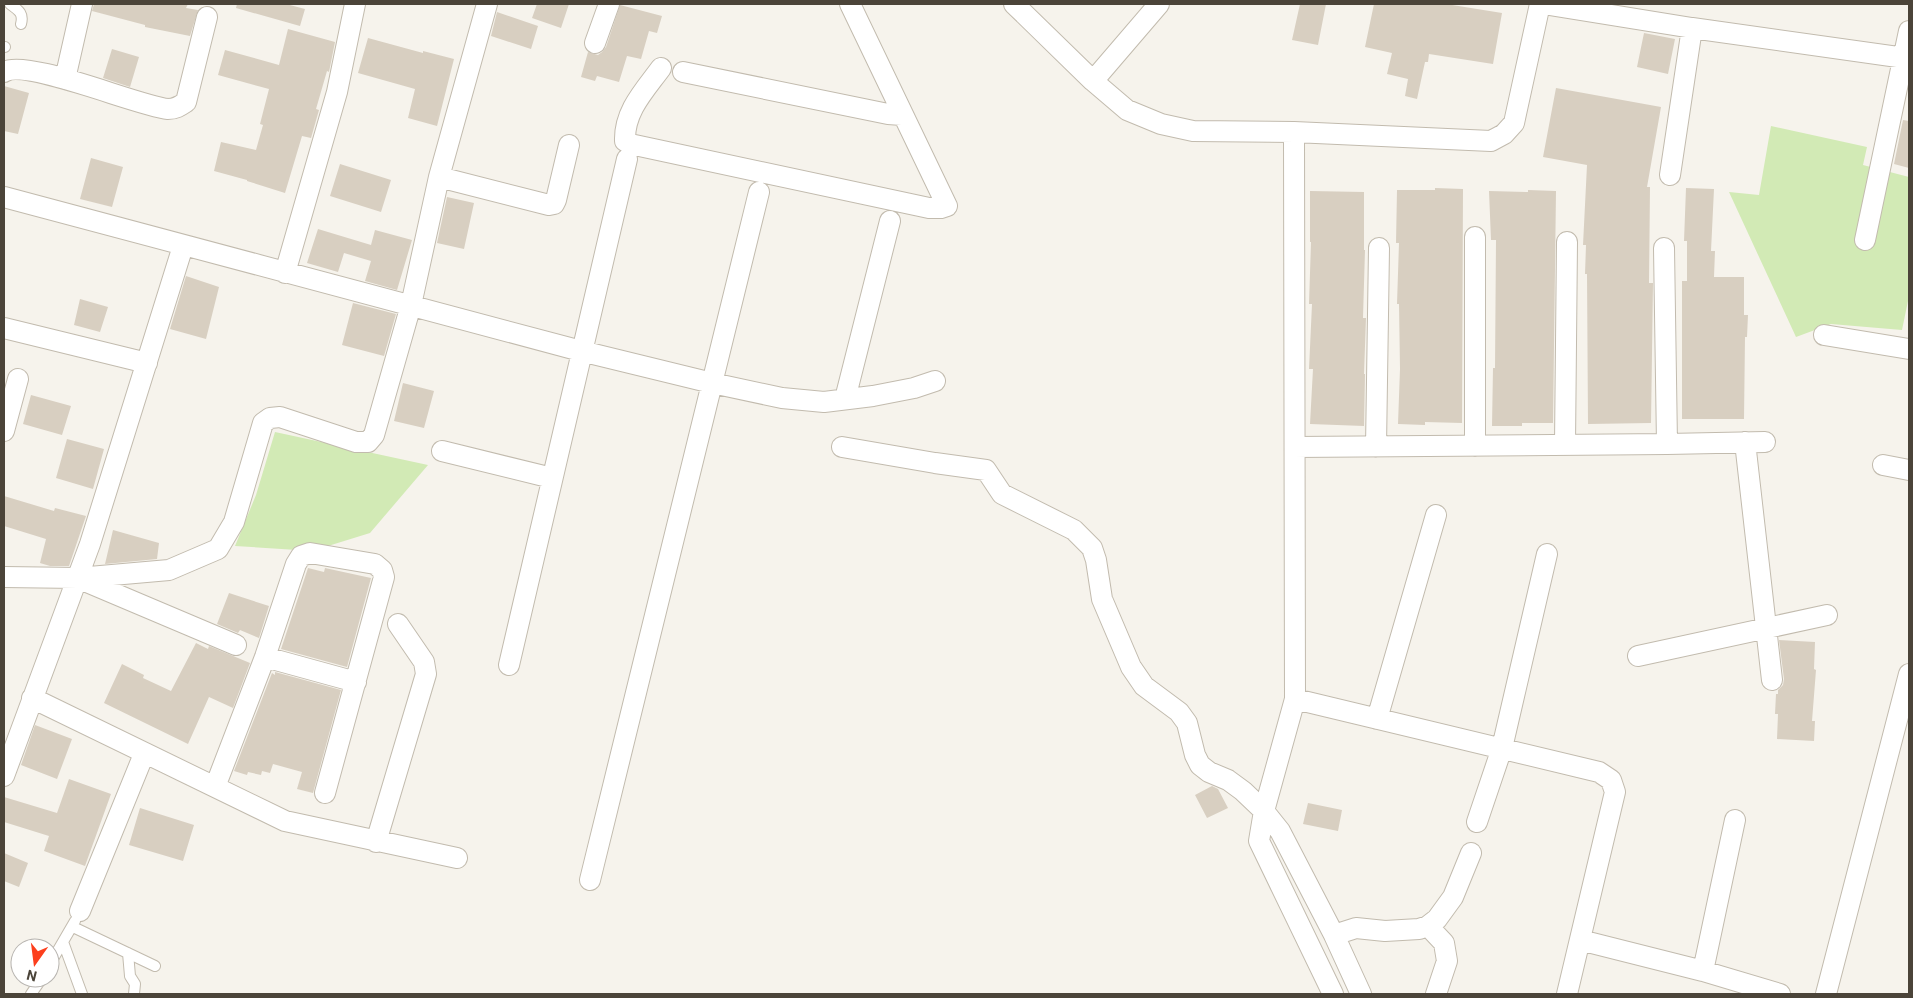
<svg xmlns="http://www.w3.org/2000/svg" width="1913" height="998" viewBox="0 0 1913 998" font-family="Roboto,sans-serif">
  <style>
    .green { fill: #d2eab5 }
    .building { fill: #d8cfc1 }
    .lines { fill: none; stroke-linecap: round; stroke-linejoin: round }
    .service-casing { stroke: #c2bbae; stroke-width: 12 }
    .minor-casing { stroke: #c2bbae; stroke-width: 22 }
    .service { stroke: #fff; stroke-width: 10 }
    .minor { stroke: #fff; stroke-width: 20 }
  </style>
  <rect width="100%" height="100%" fill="#f6f3ec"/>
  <path class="green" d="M 1771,126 L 1867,147 L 1863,165 L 1909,177 L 1909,296 L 1902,330 L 1831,324 L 1796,337 L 1729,192 L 1759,195 Z
    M 275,432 L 428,465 L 370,533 L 328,546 L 297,550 L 235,546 L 256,495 Z"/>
  <path class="building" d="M 94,4 L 188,4 L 186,8 L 198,10 L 190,36 L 145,27 L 145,25 L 92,11 Z
    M 237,4 L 286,4 L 305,9 L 300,26 L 236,8 Z
    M 537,4 L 569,4 L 561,28 L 532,18 Z
    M 1300,4 L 1326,4 L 1318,45 L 1292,40 Z
    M 1374,4 L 1446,4 L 1502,13 L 1493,64 L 1429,54 L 1428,62 L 1425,62 L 1417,99 L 1405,96 L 1408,79 L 1387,74 L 1392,53 L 1365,47 Z
    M 620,5 L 662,16 L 657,33 L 649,31 L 641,59 L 627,56 L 619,82 L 597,76 L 595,81 L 581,77 L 588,52 L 598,55 L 602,52 L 606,47 Z
    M 497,12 L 538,26 L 531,49 L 491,36 Z
    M 288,29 L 335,42 L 329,72 L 327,71 L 316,109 L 319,110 L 311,138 L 302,136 L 285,193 L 247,181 L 247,180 L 214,171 L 221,142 L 256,150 L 263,125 L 260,124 L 269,89 L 218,75 L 225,50 L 279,65 Z
    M 1644,33 L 1675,39 L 1668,74 L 1637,67 Z
    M 368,38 L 423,53 L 423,51 L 454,59 L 437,126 L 408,118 L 415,89 L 358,73 Z
    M 112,49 L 139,57 L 130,87 L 103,78 Z
    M 4,86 L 29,93 L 18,134 L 4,131 Z
    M 1556,88 L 1661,107 L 1647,187 L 1650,187 L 1649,283 L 1653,283 L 1651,423 L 1588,424 L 1587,274 L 1585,274 L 1586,245 L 1583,245 L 1587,165 L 1543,157 Z
    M 1903,120 L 1909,121 L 1909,168 L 1894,164 Z
    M 91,158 L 123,167 L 112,207 L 80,199 Z
    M 340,164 L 391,180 L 381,212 L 330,196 Z
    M 1435,188 L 1463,189 L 1462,423 L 1425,422 L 1425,425 L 1398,424 L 1400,369 L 1399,304 L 1397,304 L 1399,243 L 1396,243 L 1397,190 L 1435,190 Z
    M 1686,188 L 1714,189 L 1711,251 L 1715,251 L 1714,277 L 1744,277 L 1744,315 L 1748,315 L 1747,337 L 1745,337 L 1744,419 L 1682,419 L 1682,281 L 1687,281 L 1687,241 L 1684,241 Z
    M 1528,190 L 1556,191 L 1553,423 L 1522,423 L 1522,426 L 1492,426 L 1493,368 L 1495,368 L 1496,240 L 1491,240 L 1489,191 L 1528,192 Z
    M 1310,191 L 1364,192 L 1364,250 L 1365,250 L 1363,318 L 1366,318 L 1364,374 L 1365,374 L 1364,426 L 1310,424 L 1313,369 L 1309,369 L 1312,304 L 1309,304 L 1311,242 L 1310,242 Z
    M 447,197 L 474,203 L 464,249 L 437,243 Z
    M 318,229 L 371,245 L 375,230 L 412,240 L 397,290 L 365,281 L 371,261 L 344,253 L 338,272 L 307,263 Z
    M 186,276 L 219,287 L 206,339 L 170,329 Z
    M 80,299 L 108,307 L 100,332 L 74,325 Z
    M 353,303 L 396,314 L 384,356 L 342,345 Z
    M 403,383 L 434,391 L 424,428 L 394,421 Z
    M 31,395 L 71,406 L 62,435 L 23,424 Z
    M 67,439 L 104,449 L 93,489 L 56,478 Z
    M 4,496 L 54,511 L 55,508 L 86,516 L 69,566 L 50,566 L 40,563 L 46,539 L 4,526 Z
    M 113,530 L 159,543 L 157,559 L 105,564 Z
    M 308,568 L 324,572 L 325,568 L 371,578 L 347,667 L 281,649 Z
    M 229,593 L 269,606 L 259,638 L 240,630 L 238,633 L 217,624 Z
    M 1779,640 L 1815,642 L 1814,669 L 1816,670 L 1812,721 L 1815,721 L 1814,741 L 1777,739 L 1778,714 L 1775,714 L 1776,694 L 1778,694 L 1778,690 L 1783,685 L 1784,679 Z
    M 196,643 L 208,649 L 209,646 L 250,663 L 233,708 L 209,697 L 188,744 L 104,703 L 122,664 L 144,675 L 143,678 L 171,691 Z
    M 275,672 L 341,690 L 313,793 L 297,789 L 302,772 L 273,764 L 270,773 L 262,771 L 261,775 L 248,772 L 247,775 L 234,771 L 272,673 L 275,675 Z
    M 35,725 L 72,739 L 57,779 L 21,765 Z
    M 69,779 L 111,794 L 85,866 L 44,851 L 49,836 L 4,822 L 4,797 L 57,813 Z
    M 1212,786 L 1218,789 L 1228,808 L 1207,818 L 1195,795 Z
    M 1308,803 L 1342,810 L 1338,831 L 1303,824 Z
    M 140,808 L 194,825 L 183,861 L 129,845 Z
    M 4,853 L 28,863 L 19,887 L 4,881 Z"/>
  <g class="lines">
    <g class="service-casing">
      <path id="service" d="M 10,4 C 18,10 24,13 21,24
        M 4,47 L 5,47
        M 73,927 L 155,966
        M 63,942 L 82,994
        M 128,953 L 130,976 L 135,984 L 134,994
        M 50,964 L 75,921
        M 31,994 L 42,978"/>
    </g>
    <g class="minor-casing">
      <path id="minor" d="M 1014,4 L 1093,81 L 1127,110 L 1161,124 L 1193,131 L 1294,132 L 1491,141 L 1504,134 L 1514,123 L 1540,4
        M 1543,4 L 1692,28
        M 595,43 L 609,4
        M 661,68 C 645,90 624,111 625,141 L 630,144 L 929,208 L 941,208 L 947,206 L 850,4
        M 4,72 C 25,58 138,106 168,109 C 176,109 180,106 186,102 L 207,17
        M 683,72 L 888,114 L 902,115
        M 65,79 L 82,4
        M 1093,81 L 1159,4
        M 1294,132 L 1295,699 L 1264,811 L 1259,841 L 1333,994
        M 1670,175 L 1692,28 L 1905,58
        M 439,177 L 549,205 L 554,204 L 556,200 L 569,145
        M 4,197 L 581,351 L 712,383 L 782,398 L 824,402 L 873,396 L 914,388 L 935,381
        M 1865,240 L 1909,31
        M 285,273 L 337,92 L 355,4
        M 4,328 L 147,363
        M 1824,335 L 1909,349
        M 845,399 L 890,221
        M 4,431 L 18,379
        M 1745,442 L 1772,680
        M 1667,444 L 1765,442
        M 1565,445 L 1567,242
        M 1475,446 L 1475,237
        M 842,447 L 935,463 L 986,470 L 1002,494 L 1074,530 L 1092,548 L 1096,560 L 1102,599 L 1131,667 L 1144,686 L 1179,712 L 1187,723 L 1195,755 L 1200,765 L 1209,772 L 1228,780 L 1243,791 L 1264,811 L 1280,831 L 1334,935 L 1361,994
        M 1295,447 L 1667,444 L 1664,248
        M 1376,447 L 1379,248
        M 442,451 L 552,478
        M 1883,465 L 1909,470
        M 4,577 L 78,578 L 169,570 L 218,549 L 234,522 L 263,423 L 270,418 L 280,417 L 356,442 L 368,442 L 374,435 L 411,305 L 439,177 L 487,4
        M 80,579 L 236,645
        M 1638,656 L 1827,615
        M 265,657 L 356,682
        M 509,665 L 627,159
        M 32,698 L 285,821 L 457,858
        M 1295,699 L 1599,772 L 1611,780 L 1615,792 L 1567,994
        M 1377,719 L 1436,515
        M 4,776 L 90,544 L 183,246
        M 215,787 L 265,657 L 296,564 L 301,556 L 310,553 L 375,564 L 382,570 L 384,577 L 325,793
        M 1477,822 L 1502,748 L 1547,554
        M 376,842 L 426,674 L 424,662 L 398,624
        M 590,880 L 759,192
        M 80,911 L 144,754
        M 1428,926 L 1444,943 L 1447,961 L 1436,994
        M 1334,935 L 1356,928 L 1385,931 L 1419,929 L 1428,926 L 1437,919 L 1453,897 L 1471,853
        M 1580,940 L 1703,971 L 1780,994
        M 1703,971 L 1735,820
        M 1826,994 L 1909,674"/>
    </g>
    <use href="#service" class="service"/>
    <use href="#minor" class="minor"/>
  </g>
  <rect width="1913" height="998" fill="none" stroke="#4b4439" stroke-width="10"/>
  <g transform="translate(35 963) rotate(194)"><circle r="24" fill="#ffffff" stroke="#b7b4b0"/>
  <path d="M0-4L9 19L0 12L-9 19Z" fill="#fc3f1d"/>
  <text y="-8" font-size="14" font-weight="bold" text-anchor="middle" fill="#4b4439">N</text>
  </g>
</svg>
